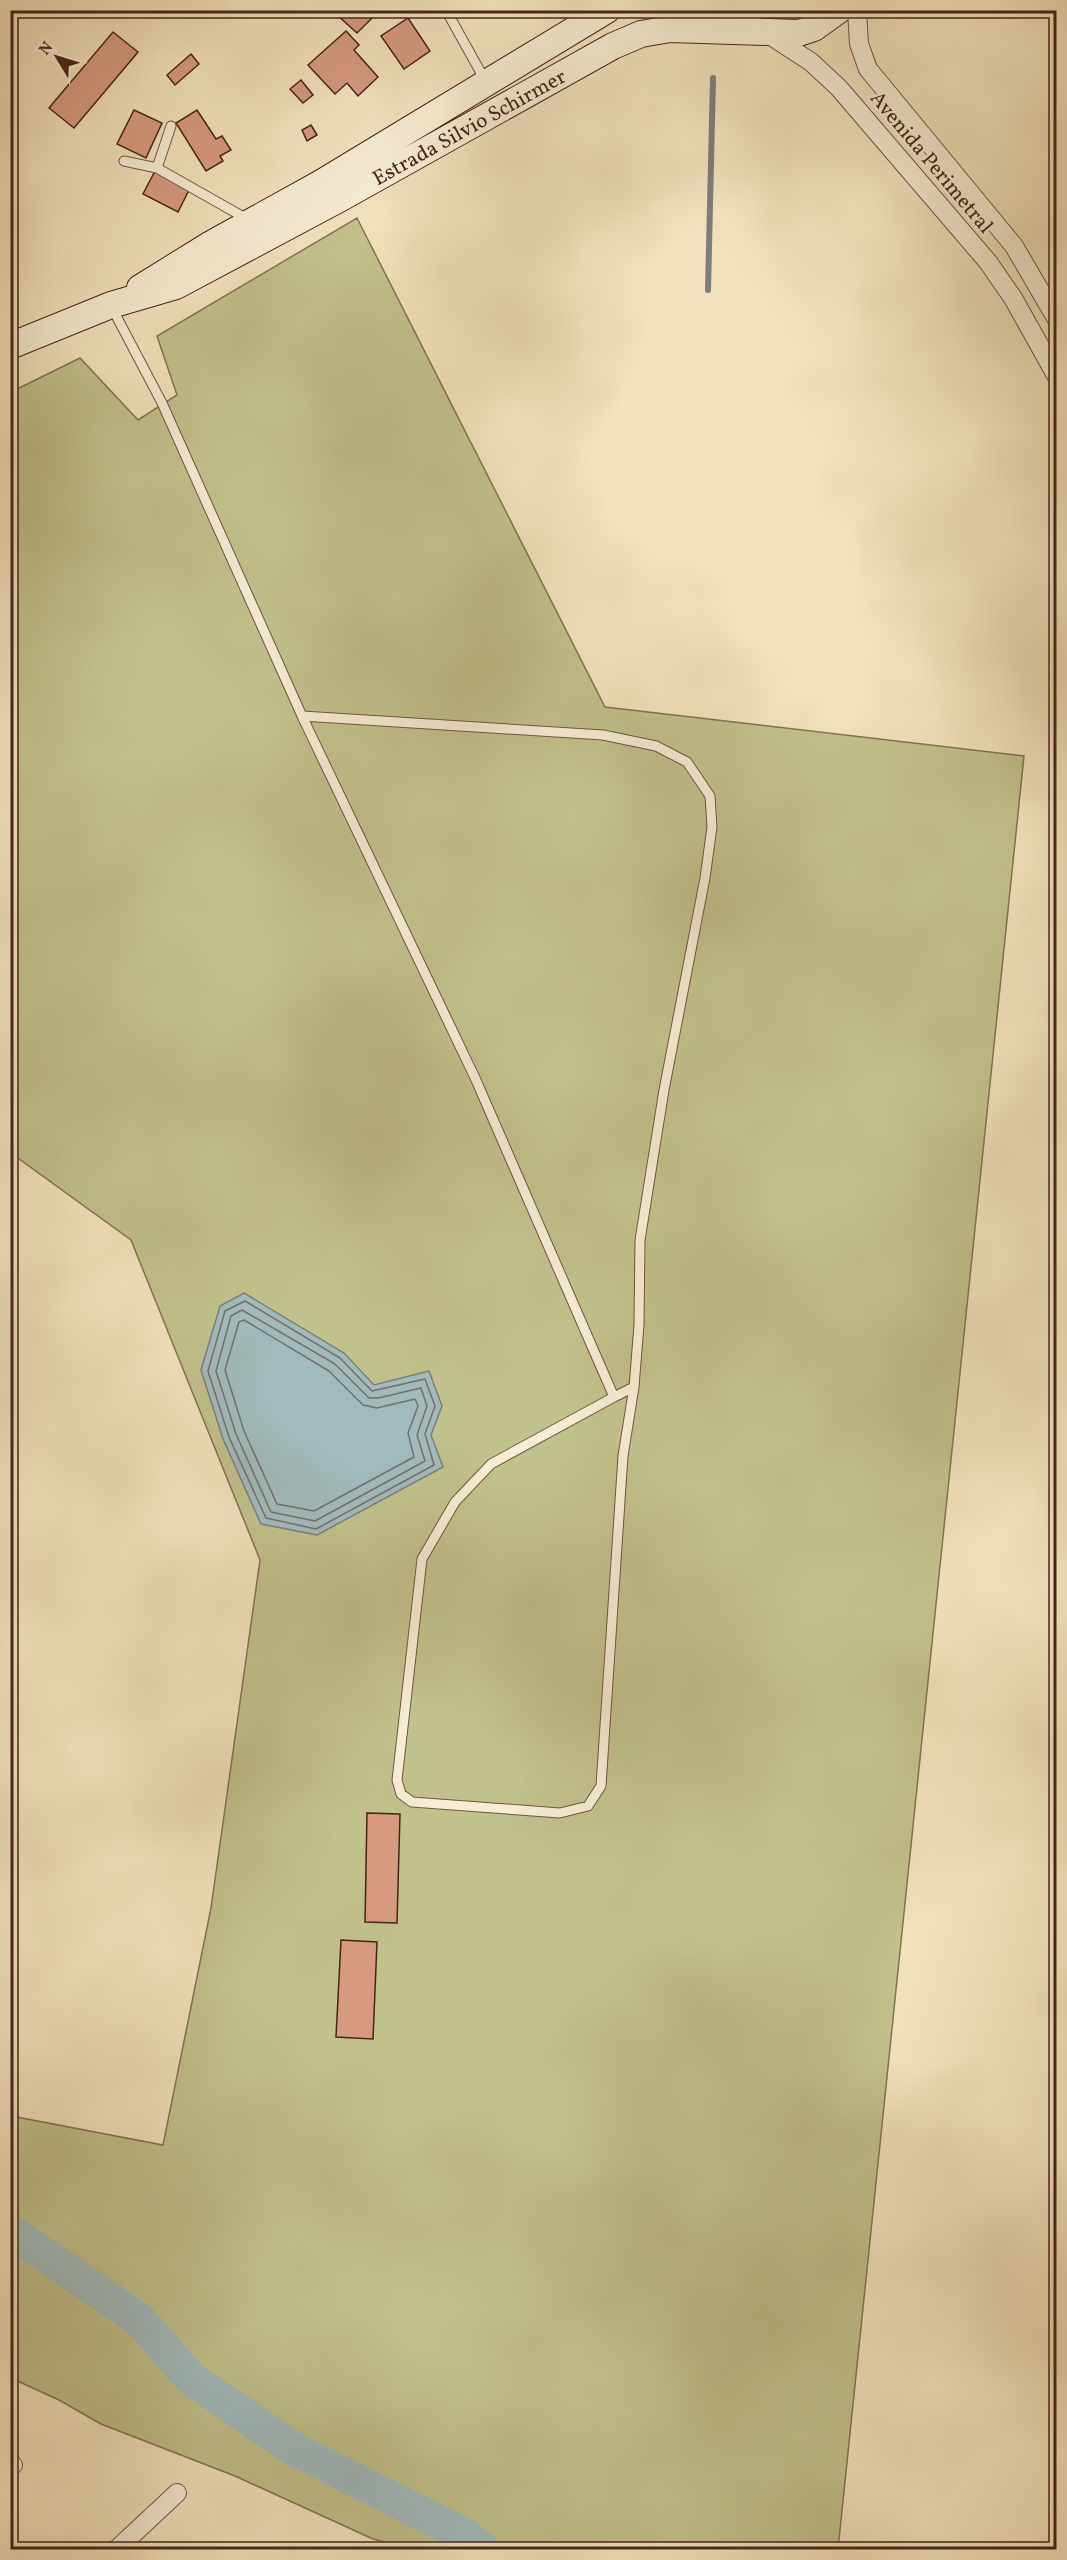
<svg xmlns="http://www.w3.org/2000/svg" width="1067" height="2560" viewBox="0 0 1067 2560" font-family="Vollkorn,serif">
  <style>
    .green { fill: #c1c18c; stroke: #847252; stroke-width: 1.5 }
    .water { fill: #a1bbbd; stroke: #7d7f7b; stroke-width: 1.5 }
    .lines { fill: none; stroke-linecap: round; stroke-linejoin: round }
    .shore { stroke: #74706a; stroke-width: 1.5 }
    .stream { stroke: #7d7f7b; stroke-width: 6 }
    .river { stroke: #a1bbbd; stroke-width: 34 }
    .building { fill: #d79a80; stroke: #462418; stroke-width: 1.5 }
    .lane-casing { stroke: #715441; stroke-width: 11 }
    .street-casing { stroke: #715441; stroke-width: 20 }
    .secondary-casing { stroke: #462418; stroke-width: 28 }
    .lane { stroke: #f7edd4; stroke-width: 9 }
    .street { stroke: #f7edd4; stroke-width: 18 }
    .secondary { stroke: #f7edd4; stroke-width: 26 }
    .labels { text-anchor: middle; stroke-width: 5; stroke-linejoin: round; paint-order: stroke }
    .street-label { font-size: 21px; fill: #462418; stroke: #f7edd4 }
  </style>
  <rect width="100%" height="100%" fill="#f2e3bd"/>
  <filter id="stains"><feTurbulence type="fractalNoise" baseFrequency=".00333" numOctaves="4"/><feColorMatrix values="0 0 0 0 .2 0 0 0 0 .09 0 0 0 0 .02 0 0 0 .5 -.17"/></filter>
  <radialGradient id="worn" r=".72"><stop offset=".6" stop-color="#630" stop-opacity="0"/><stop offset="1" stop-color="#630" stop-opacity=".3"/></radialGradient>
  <path class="green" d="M 357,218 L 605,707 L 1024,756 L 838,2549 L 412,2549 L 373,2539 L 235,2476 L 101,2424 L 59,2400 L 11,2378 L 11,2116 L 163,2145 L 211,1908 L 260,1560 L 131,1240 L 11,1153 L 11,392 L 80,358 L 138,420 L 177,395 L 157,336 Z"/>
  <path class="water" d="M 244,1293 L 344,1353 L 374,1385 L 429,1371 L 442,1406 L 431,1435 L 443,1467 L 317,1535 L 261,1524 L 223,1439 L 201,1370 L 220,1306 Z"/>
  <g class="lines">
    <path class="shore" d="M 245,1301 L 340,1358 L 372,1391 L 425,1379 L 435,1406 L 425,1434 L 434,1465 L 316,1529 L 266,1518 L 229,1437 L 208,1371 L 225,1311 Z
      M 242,1310 L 335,1364 L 369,1398 L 378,1398 L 421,1388 L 427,1406 L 417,1435 L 425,1461 L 315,1521 L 271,1512 L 236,1434 L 216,1371 L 231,1316 Z
      M 244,1320 L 329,1371 L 363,1405 L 377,1408 L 415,1399 L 418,1406 L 408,1433 L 414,1457 L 314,1511 L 277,1504 L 244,1431 L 225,1370 L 239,1322 Z"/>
    <path class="stream" d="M 708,290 L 713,78"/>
    <path class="river" d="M 10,2231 L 141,2321 L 190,2378 L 294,2449 L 467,2536 L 483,2550"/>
  </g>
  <path class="building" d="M 338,10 L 376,10 L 378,12 L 357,33 L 336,14 Z
    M 408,18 L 430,51 L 404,69 L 381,36 Z
    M 346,31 L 359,45 L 354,50 L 378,77 L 358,96 L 347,83 L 335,94 L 308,65 Z
    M 113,32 L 138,52 L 74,128 L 49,108 Z
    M 191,54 L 199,64 L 175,85 L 167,75 Z
    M 301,80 L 313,95 L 303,103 L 290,89 Z
    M 134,110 L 162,123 L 146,158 L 117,144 Z
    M 197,110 L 216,139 L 222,136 L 231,150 L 220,156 L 223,161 L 206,171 L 176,123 Z
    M 311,125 L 317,135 L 307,141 L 302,130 Z
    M 155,171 L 189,190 L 178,212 L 143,194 Z
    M 367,1813 L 400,1814 L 397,1923 L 365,1922 Z
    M 341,1940 L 377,1942 L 373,2039 L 336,2037 Z"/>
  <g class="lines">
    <g class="lane-casing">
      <path id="lane" d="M 446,10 L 486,82
        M 124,161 L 157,168 L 247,219
        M 157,168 L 171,126
        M 111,306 L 162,403 L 302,716 L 476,1080 L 614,1397 L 634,1387
        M 302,716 L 603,735 L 656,746 L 687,762 L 710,796 L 712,827 L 705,878 L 664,1090 L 640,1240 L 639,1325 L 634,1387 L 623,1456 L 601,1786 L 588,1806 L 560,1813 L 412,1802 L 401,1794 L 397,1780 L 422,1559 L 455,1502 L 491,1464 L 614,1397"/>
    </g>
    <g class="street-casing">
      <path id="street" d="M 738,10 L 756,26 L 811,62 L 839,88 L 988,262 L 1013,298 L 1056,375
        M 857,10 L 859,44 L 868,69 L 1014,246 L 1056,318
        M 10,2463 L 13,2465
        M 116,2550 L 177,2493"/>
    </g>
    <g class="secondary-casing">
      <path id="secondary" d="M 140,288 L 211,244 L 321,183 L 607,10
        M 10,346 L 111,305 L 176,286 L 341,198 L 613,46 L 641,34 L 670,29 L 799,33 L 814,28 L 839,10"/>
    </g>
    <use href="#lane" class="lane"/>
    <use href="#street" class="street"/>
    <use href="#secondary" class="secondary"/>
  </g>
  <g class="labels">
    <g class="street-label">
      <text transform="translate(469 127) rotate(-29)" y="7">Estrada Silvio Schirmer</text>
      <text transform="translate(932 162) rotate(50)" y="7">Avenida Perimetral</text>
    </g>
  </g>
  <rect width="1067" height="2560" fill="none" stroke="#f2e3bd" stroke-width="36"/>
  <rect x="12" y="12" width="1043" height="2536" fill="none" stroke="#462418" stroke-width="3"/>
  <rect x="18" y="18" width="1031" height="2524" fill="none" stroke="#462418" stroke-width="1.5"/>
  <g transform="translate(57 57) rotate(308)" stroke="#f7edd4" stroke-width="4.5" paint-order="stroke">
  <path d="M0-4.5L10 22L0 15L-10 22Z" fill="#462418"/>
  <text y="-9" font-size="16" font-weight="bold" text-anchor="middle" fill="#462418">N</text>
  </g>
  <rect width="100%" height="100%" filter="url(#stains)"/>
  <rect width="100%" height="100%" fill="url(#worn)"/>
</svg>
